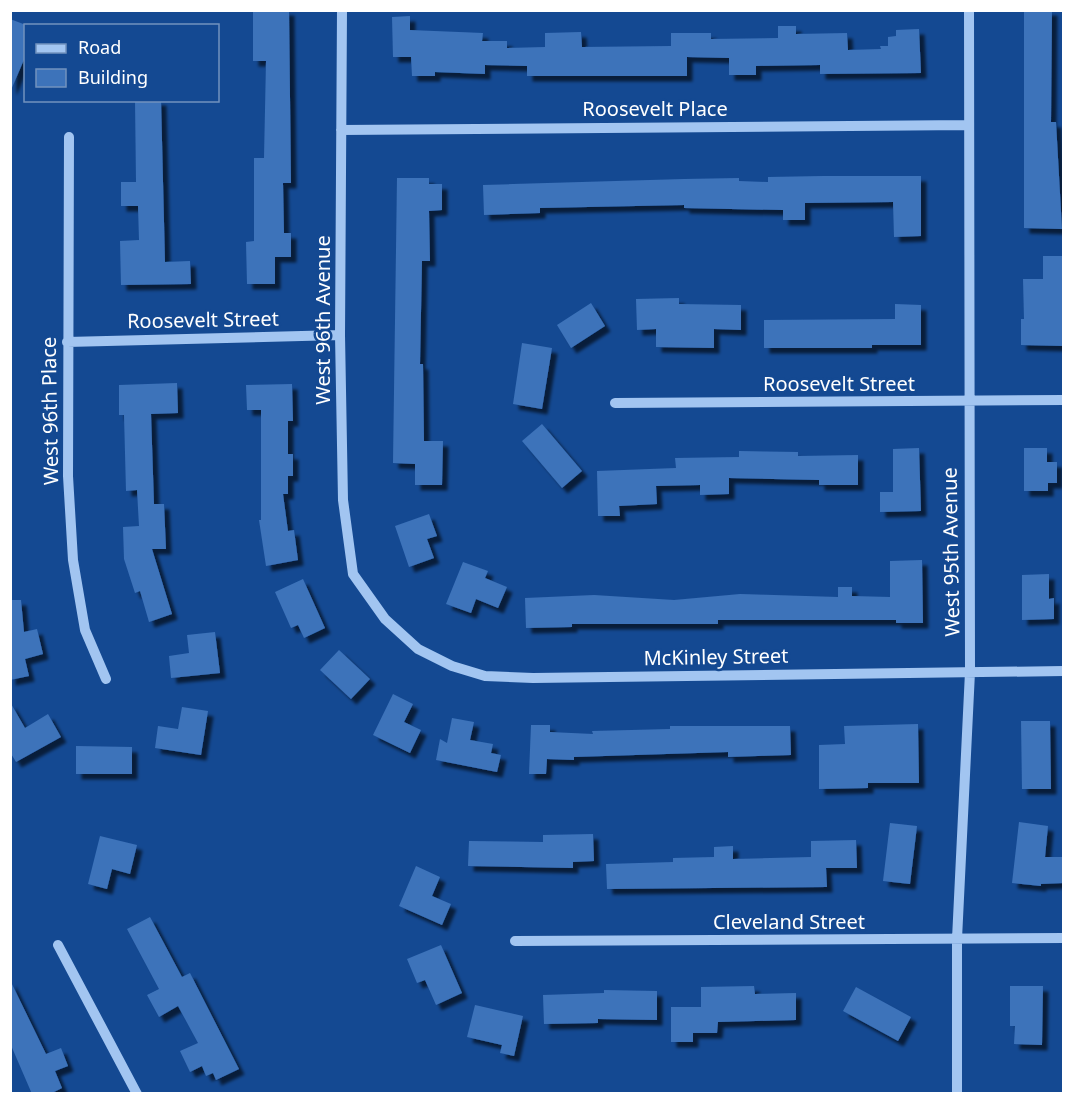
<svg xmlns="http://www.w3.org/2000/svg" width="1074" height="1104" viewBox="0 0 1074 1104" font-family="'Noto Sans',sans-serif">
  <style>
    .building { fill: #3d73ba; filter: url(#shadow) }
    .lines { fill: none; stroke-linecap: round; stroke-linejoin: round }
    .minor { stroke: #a2c5f1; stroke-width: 10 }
    .labels { text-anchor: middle; stroke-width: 5; stroke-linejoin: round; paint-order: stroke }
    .street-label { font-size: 20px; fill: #fff; stroke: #144992 }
  </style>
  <defs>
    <filter id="shadow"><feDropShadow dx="5.5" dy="5.5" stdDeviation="1.5" flood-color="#0009"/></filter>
  </defs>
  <rect width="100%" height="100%" fill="#144992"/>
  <path class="building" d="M 253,10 L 289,10 L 291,183 L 283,183 L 284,233 L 291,233 L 291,257 L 275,257 L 275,284 L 247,284 L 246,242 L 254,241 L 254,158 L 264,158 L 266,61 L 253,61 Z
    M 1024,10 L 1052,10 L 1051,122 L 1056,122 L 1062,229 L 1024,228 Z
    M 410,16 L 410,30 L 483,33 L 482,41 L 507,41 L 507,48 L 545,47 L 545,33 L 581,32 L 582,47 L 671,46 L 671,33 L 711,33 L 711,39 L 778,38 L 778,26 L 796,26 L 796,34 L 847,33 L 848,50 L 881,49 L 880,46 L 888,46 L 888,37 L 896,36 L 896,30 L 919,29 L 921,73 L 820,74 L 820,65 L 756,66 L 756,75 L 729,75 L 729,58 L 687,57 L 687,76 L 527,76 L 527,66 L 485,65 L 485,74 L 435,72 L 435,76 L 412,76 L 411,57 L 393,57 L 392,17 Z
    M 10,19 L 26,25 L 26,55 L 11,90 Z
    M 135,100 L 161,100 L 165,262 L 190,261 L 191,284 L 121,285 L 120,241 L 139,240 L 138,206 L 121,206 L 121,182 L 136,182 Z
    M 823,176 L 921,176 L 921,236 L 894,237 L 893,202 L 805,203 L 805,220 L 783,220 L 783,210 L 684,208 L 684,205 L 540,208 L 540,213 L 484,215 L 483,185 L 684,179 L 739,178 L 739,181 L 768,182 L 768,177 Z
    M 397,178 L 429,178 L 429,184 L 442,184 L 442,210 L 429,211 L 430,261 L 422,261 L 420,364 L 423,364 L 424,441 L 443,441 L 442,485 L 415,485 L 415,464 L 393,463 Z
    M 1043,256 L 1064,256 L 1064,346 L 1021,345 L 1021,319 L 1024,319 L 1023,279 L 1043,279 Z
    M 679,298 L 679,304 L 741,305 L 741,330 L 714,329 L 714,348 L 656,347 L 656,329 L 637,330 L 636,299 Z
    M 591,303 L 605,326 L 571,348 L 557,325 Z
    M 895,304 L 921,305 L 921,345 L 872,345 L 872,348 L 764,348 L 764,320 L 895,319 Z
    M 522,343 L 552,348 L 542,409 L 513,404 Z
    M 177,383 L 178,413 L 151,414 L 154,504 L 164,504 L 166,549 L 152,549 L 172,614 L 149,622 L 140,591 L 135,593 L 124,559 L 123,527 L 139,526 L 137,490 L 126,491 L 124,415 L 119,415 L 119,385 Z
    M 292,384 L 293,421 L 288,421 L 288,454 L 293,454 L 293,476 L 288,476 L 288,494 L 283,494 L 288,531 L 294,530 L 298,560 L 266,566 L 259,520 L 261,520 L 261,410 L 247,410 L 246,385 Z
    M 542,424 L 582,471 L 562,488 L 522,441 Z
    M 919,448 L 921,511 L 880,512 L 880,492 L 893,492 L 893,449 Z
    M 1024,448 L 1047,448 L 1047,462 L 1057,462 L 1057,483 L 1048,483 L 1048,491 L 1024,491 Z
    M 739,451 L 798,452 L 798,456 L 858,455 L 858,485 L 819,485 L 819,480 L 729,478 L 729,494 L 700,495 L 700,485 L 656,486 L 657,504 L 619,506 L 620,516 L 598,516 L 597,471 L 676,468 L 675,458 L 739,457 Z
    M 429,514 L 437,536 L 427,539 L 434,558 L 409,567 L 395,526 Z
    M 922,560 L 923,623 L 896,623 L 896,620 L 718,620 L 718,624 L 572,624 L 572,627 L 526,628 L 525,598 L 594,595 L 674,600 L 740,594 L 838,597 L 838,587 L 852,587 L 852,596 L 890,597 L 890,561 Z
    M 463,562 L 488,571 L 485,578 L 507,587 L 498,608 L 476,599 L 471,613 L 446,604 Z
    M 1049,574 L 1049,599 L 1054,598 L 1054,619 L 1022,620 L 1022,575 Z
    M 303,579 L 325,628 L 304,638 L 298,625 L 291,628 L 275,592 Z
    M 10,600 L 21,600 L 24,632 L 37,629 L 43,654 L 25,659 L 29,676 L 10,680 Z
    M 215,632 L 220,673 L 171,678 L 169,656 L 189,653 L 187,635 Z
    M 339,650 L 370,679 L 351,699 L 320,670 Z
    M 393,694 L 413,704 L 404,722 L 421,730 L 410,753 L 373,735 Z
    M 10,702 L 25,728 L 48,714 L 61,737 L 16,762 L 10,752 Z
    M 182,707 L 208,711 L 201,755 L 155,748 L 158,726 L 178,729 Z
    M 452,718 L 474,722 L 470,740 L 493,744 L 491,753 L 501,755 L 497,772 L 436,760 L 440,739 L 447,743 Z
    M 1021,721 L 1050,721 L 1051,789 L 1022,789 Z
    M 918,724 L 919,783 L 868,783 L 868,788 L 819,789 L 819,745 L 845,744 L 844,726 Z
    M 531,725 L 550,725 L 550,732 L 593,734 L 592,731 L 670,729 L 670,726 L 790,726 L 791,755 L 728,757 L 728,752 L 574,757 L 574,760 L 547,759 L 546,774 L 529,774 Z
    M 76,746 L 132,747 L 132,774 L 76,774 Z
    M 1019,822 L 1048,826 L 1045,857 L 1064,857 L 1064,883 L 1041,884 L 1041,886 L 1012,883 Z
    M 890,823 L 917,826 L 910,884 L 883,881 Z
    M 593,834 L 594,861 L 573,862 L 573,868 L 468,866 L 469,841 L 543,842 L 543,835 Z
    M 100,836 L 137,845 L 130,874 L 112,869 L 107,889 L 88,884 Z
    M 856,840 L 857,868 L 826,868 L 827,887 L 607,889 L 606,864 L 673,862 L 673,858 L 714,857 L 714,847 L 733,846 L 733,859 L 811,857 L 811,841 Z
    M 416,866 L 440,877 L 432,896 L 451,904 L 442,925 L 399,906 Z
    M 150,917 L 182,977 L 190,973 L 239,1069 L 216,1080 L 213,1073 L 206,1076 L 202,1066 L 190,1072 L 180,1051 L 198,1043 L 178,1006 L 159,1017 L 147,995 L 159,989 L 127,929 Z
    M 441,945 L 462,993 L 436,1005 L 425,980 L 417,983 L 407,959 Z
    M 10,980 L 46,1054 L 61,1048 L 68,1066 L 55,1071 L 62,1088 L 50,1094 L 32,1094 L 10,1043 Z
    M 754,986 L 755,994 L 796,993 L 796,1020 L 718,1022 L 717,1033 L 693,1033 L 693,1042 L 671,1042 L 671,1007 L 701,1007 L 701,987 Z
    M 1010,986 L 1043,986 L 1042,1045 L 1014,1044 L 1015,1026 L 1010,1026 Z
    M 856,987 L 911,1017 L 898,1041 L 843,1011 Z
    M 604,990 L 657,991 L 657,1020 L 598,1019 L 598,1023 L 544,1024 L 543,995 L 604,993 Z
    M 475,1005 L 523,1016 L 514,1056 L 500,1053 L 502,1045 L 467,1037 Z"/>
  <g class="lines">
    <path class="minor" d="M 342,10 L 340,335 L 343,500 L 353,574 L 385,619 L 418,649 L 452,666 L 485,676 L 533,678 L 1064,671
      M 341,130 L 968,125
      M 69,137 L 68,476 L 73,560 L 85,630 L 106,679
      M 67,342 L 340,335
      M 615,403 L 1064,400
      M 515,941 L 1064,938
      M 58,945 L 137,1094
      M 957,1094 L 957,939 L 970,672 L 969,10"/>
  </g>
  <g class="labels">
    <g class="street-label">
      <text x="655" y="116">Roosevelt Place</text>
      <text transform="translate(203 320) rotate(-1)" y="7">Roosevelt Street</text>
      <text transform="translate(323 320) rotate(-90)" y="7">West 96th Avenue</text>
      <text x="839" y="391">Roosevelt Street</text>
      <text transform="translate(50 411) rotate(-91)" y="7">West 96th Place</text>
      <text transform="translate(951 552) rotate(-91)" y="7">West 95th Avenue</text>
      <text transform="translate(716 657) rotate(-1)" y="7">McKinley Street</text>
      <text x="789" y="929">Cleveland Street</text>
    </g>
  </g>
  <rect width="1074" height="1104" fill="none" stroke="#ffffff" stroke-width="24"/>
  <rect x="24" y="24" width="195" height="78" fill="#144992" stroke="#7292be" stroke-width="1.5"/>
  <rect x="36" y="44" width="30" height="9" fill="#a2c5f1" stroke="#7292be" stroke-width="1.5"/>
  <text x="78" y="54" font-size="18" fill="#ffffff">Road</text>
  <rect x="36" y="69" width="30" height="18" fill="#3d73ba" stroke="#7292be" stroke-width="1.5"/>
  <text x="78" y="84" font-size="18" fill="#ffffff">Building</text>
</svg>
